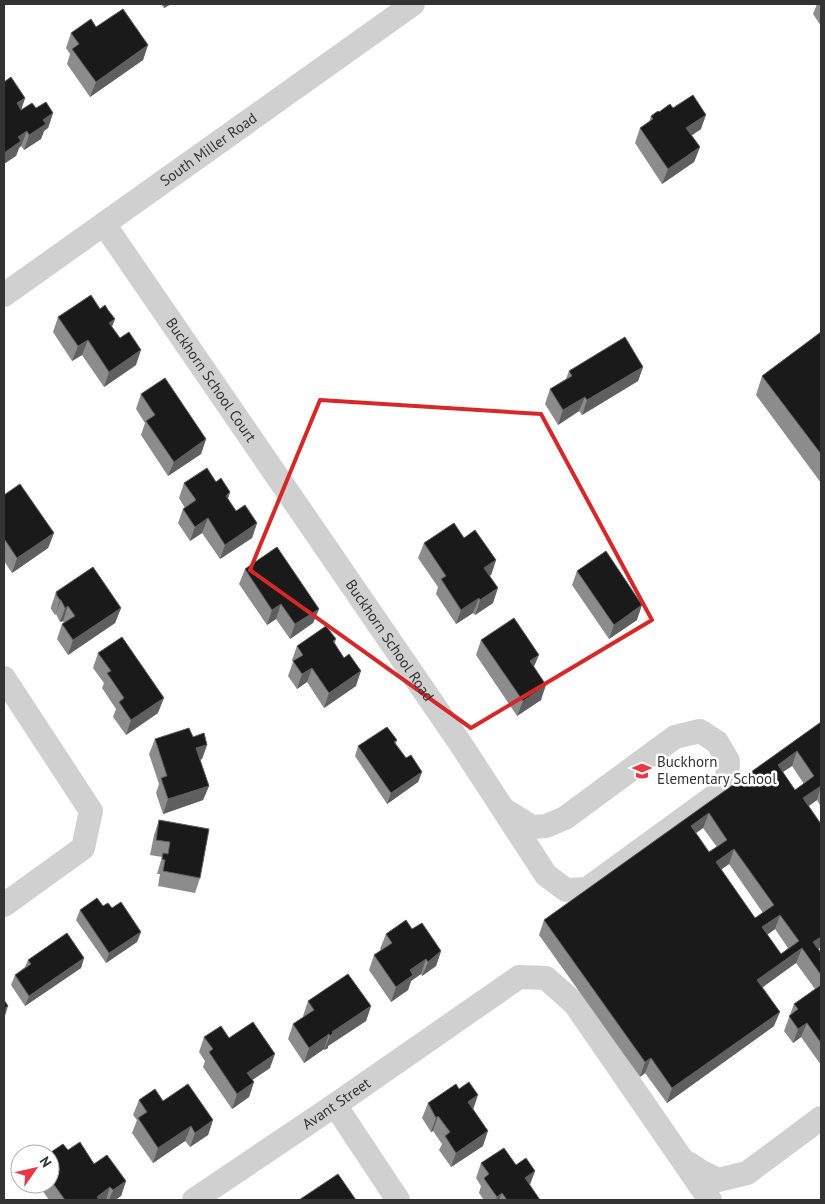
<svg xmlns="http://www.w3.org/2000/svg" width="825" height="1204" viewBox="0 0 825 1204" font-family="'PT Sans',sans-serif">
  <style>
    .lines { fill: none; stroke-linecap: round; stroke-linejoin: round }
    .minor { stroke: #d0d0d0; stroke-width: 24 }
    .wall { fill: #8c8c8c; fill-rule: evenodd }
    .shaded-wall { fill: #5f5f5f }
    .building { fill: #1a1a1a; stroke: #5f5f5f; fill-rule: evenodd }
    .marked { fill: none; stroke: #d62828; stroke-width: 4; stroke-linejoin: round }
    .labels { text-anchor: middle; stroke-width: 5; stroke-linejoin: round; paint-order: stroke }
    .street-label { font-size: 15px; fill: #333; stroke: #fff }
    .poi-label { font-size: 15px; fill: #333; stroke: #fff; text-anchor: start }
  </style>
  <rect width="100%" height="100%" fill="#fff"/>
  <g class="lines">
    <g class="minor">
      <path id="s1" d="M 104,224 L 462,746 L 546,875 L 566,890 L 587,889 L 727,787 L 728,761 L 717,742 L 700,731 L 675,737 L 565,818 L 546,826 L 532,827 L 503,809"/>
      <path id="s2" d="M 4,295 L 413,4"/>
      <path d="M 4,678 L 91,811 L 83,848 L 4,905"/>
      <path d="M 335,1105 L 398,1200"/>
      <path d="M 688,1163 L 700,1171 L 718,1180 L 747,1173 L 821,1118"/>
      <path id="s3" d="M 194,1200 L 335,1105 L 519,977 L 546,978 L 575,1004 L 710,1200"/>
    </g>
  </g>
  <path class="wall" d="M 161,4 L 171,4 L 164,8 Z
    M 817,4 L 821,4 L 821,26 L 813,14 Z
    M 96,27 L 148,45 L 143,60 L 90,97 L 67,64 L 70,54 L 66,48 L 71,33 Z
    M 4,82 L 25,98 L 21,110 L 36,108 L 53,113 L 48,128 L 44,131 L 41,139 L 24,150 L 21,146 L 19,148 L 16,156 Z
    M 673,108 L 701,129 L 692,135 L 700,147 L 694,162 L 662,184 L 635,143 L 640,128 L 649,122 L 651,116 L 659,112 Z
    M 100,309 L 115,319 L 112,326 L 136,365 L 104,387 L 82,355 L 72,361 L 53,332 L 58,317 Z
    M 821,332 L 821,483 L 756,395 L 762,376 Z
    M 643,367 L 638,381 L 582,415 L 579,411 L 558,425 L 545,404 L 550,389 L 566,379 L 569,371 Z
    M 141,394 L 206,439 L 201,454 L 168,476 L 141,435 L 145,423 L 136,409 Z
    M 216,482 L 230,492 L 228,499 L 236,511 L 257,523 L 252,538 L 220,559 L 202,533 L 190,541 L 178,523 L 183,509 L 185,508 L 179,498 L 184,483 Z
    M 4,495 L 54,533 L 48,548 L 12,573 L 4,561 Z
    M 464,538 L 496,560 L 491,575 L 490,575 L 493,603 L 475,615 L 473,613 L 456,624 L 436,594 L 438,587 L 418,558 L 424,543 Z
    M 245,569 L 319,609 L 313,623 L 290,639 L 276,619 L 267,625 L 239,584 Z
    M 577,571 L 637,620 L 609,639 L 572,585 Z
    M 56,592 L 121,608 L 115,623 L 68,655 L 57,639 L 62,624 L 64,623 L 63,621 L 60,622 L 56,614 L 55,615 L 51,609 L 51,607 Z
    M 336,639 L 335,643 L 356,686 L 324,708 L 307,682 L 297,689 L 288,676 L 293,662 L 292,660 L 297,646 Z
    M 481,640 L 534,667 L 541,700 L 517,716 L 476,655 Z
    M 98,653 L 158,713 L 126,735 L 113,717 L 116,709 L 102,688 L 104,683 L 93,668 Z
    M 821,722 L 821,807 L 817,800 L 809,806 L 821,947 L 819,949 L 821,953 L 821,1065 L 801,1037 L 793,1043 L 784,1031 L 794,1004 L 815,989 L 796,963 L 762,987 L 774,1026 L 667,1103 L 645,1073 L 640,1077 L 539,935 L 544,920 ZM 792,766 L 804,784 L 795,790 L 783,772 ZM 703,828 L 717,847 L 709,852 L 696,833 ZM 729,864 L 763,913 L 755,918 L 721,869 ZM 775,929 L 788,948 L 781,954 L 767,935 Z
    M 193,737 L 207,745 L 202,759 L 200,760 L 209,786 L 203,800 L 163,814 L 156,793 L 159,784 L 149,754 L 155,739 Z
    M 397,740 L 396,744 L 406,758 L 422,772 L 418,782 L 387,804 L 355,756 L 358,746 Z
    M 159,820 L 200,878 L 195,893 L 158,886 L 160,874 L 157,874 L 162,857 L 150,855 L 154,835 Z
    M 103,906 L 112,908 L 141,932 L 137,942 L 106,963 L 76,920 L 80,910 Z
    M 412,929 L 441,951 L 436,966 L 422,976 L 421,974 L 411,981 L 408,990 L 391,1002 L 369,970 L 374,955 L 381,950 L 380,949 L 386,934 Z
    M 84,958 L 81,968 L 25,1006 L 11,985 L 15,975 L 25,967 L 28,960 Z
    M 308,1001 L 371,1006 L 366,1021 L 328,1046 L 328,1048 L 324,1050 L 324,1049 L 304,1063 L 288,1039 L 293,1024 L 303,1017 L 303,1016 Z
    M 204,1037 L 229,1038 L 270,1068 L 252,1080 L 254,1082 L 249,1097 L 232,1109 L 203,1067 L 205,1061 L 199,1052 Z
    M 139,1100 L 163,1101 L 213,1120 L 208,1135 L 190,1147 L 185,1141 L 153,1163 L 132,1133 L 137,1120 L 133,1115 Z
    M 428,1103 L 473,1109 L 483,1146 L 451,1167 L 439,1150 L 442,1144 L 433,1131 L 431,1132 L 422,1118 Z
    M 68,1150 L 94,1164 L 126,1181 L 121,1196 L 115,1200 L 49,1200 L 38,1184 L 50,1184 L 50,1154 Z
    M 481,1163 L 516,1165 L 535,1171 L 530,1185 L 540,1200 L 484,1200 L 479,1193 L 481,1186 L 476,1178 Z"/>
  <path class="shaded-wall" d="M 165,4 L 171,4 L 164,8 Z
    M 148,45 L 143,60 L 90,97 L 96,82 Z
    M 25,98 L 20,113 L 17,103 Z
    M 53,113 L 48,128 L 44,131 L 41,139 L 24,150 L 29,135 L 43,120 Z
    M 706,115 L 701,129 L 681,143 L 686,128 Z
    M 27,131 L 21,146 L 19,148 L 16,156 L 4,164 L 4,153 L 18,137 Z
    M 700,147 L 694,162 L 662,184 L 668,169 Z
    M 115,319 L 109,334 L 109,323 Z
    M 88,340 L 82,355 L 72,361 L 78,346 Z
    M 141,350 L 136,365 L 104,387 L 109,372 Z
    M 643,367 L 638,381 L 582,415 L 587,400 Z
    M 585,397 L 579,411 L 558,425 L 563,410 Z
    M 206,439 L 201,454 L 168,476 L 174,462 Z
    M 230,492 L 225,507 L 226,496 Z
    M 208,518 L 202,533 L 190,541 L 195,527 Z
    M 257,523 L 252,538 L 220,559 L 225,545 Z
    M 54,533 L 48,548 L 12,573 L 17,558 Z
    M 496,560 L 491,575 L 479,583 L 484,568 Z
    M 498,588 L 493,603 L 475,615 L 480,600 Z
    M 479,598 L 473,613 L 456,624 L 461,610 Z
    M 60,600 L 61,600 L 55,615 Z
    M 281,604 L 276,619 L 267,625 L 272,610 Z
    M 642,605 L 637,620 L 609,639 L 614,625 Z
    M 68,606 L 63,621 L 60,622 L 65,608 Z
    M 121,608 L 115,623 L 68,655 L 73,640 Z
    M 319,609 L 313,623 L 290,639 L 295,624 Z
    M 539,655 L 533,669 L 530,661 Z
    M 312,668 L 307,682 L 297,689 L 302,674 Z
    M 361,671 L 356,686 L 324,708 L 329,693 Z
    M 546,685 L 541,700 L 517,716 L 523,701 Z
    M 164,698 L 158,713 L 126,735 L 131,720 Z
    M 207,745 L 202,759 L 191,763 L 196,748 Z
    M 797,751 L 792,766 L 772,779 L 778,765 Z
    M 422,772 L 418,782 L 387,804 L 391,793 Z
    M 209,786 L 203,800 L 163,814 L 168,799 Z
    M 821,786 L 817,800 L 798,813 L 803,798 Z
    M 709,813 L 703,828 L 686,840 L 691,826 Z
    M 734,849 L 729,864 L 711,877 L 716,862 Z
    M 780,915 L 775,929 L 757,942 L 762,927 Z
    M 141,932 L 137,942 L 106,963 L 109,953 Z
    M 821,937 L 821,947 L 808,957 L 813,942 Z
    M 802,948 L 796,963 L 752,995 L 757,980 Z
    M 441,951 L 436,966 L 422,976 L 428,962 Z
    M 84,958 L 81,968 L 25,1006 L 29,996 Z
    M 426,959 L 421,974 L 411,981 L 408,990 L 391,1002 L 396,987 L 410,970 Z
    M 8,1006 L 4,1019 L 4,1009 Z
    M 371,1006 L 366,1021 L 328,1046 L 328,1048 L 324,1050 L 330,1036 L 332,1032 Z
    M 780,1012 L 774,1026 L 667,1103 L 672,1088 Z
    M 807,1023 L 801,1037 L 793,1043 L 798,1029 Z
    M 329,1034 L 324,1049 L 304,1063 L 309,1048 Z
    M 275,1054 L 270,1068 L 242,1087 L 247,1073 Z
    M 651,1058 L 645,1073 L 640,1077 L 645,1062 Z
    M 254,1082 L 249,1097 L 232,1109 L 237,1094 Z
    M 478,1095 L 473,1110 L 468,1102 Z
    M 438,1116 L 433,1131 L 431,1132 L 436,1118 Z
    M 213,1120 L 208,1135 L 190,1147 L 195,1133 Z
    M 191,1126 L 185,1141 L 153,1163 L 158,1148 Z
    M 488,1131 L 483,1146 L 451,1167 L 456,1153 Z
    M 535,1171 L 529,1186 L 525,1178 Z
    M 126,1181 L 121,1196 L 115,1200 L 109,1200 L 113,1190 Z
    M 110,1187 L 106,1200 L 95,1200 L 97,1197 Z
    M 502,1193 L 499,1200 L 496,1200 L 497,1197 Z"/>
  <path class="building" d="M 123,9 L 148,45 L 96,82 L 72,49 L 79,44 L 71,33 L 91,19 L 96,27 Z
    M 11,77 L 25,98 L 17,103 L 21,110 L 32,103 L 36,108 L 46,102 L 53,113 L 43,120 L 46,124 L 29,135 L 27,131 L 18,137 L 21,141 L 4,153 L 4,82 Z
    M 693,95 L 706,115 L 686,128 L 700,147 L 668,169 L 640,128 L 653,119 L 651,116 L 658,111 L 659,112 L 670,104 L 673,108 Z
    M 91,295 L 100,309 L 105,305 L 108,310 L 115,319 L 109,323 L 120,338 L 129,332 L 141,350 L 109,372 L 88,340 L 78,346 L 58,317 Z
    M 821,332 L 821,454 L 762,376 Z
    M 625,337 L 643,367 L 587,400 L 585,397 L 563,410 L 550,389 L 572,376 L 569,371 Z
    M 165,378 L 206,439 L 174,462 L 146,421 L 155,415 L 141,394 Z
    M 207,468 L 216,482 L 221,478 L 230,492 L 226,496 L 236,511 L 245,505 L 257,523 L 225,545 L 208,518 L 195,527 L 183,509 L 196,500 L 184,483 Z
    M 20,484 L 54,533 L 17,558 L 5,540 L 4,541 L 4,495 Z
    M 454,523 L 464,538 L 475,530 L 496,560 L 484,568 L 498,588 L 480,600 L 479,598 L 461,610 L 441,579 L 446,576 L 424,543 Z
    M 277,547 L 319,609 L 295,624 L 281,604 L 272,610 L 245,569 Z
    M 606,551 L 642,605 L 614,625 L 577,571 Z
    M 93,567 L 121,608 L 73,640 L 62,624 L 75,616 L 68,606 L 65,608 L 61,600 L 60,600 L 56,594 L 57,594 L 56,592 Z
    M 514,618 L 539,655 L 530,661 L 546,685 L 523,701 L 481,640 Z
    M 326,626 L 336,639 L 333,641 L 344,658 L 349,654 L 361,671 L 329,693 L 312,668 L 302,674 L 293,661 L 303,655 L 297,646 Z
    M 122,637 L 164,698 L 131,720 L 119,702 L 124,698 L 107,673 L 111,671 L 98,653 Z
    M 821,722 L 821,786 L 803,798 L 821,824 L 821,937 L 813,942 L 821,953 L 821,975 L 802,948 L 757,980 L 780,1012 L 672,1088 L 651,1058 L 645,1062 L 544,920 ZM 797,751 L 814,776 L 795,790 L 778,765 ZM 709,813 L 727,840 L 709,852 L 691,826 ZM 734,849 L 774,905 L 755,918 L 716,862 ZM 780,915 L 799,941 L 781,954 L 762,927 Z
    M 387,727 L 397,740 L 394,742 L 406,758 L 411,755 L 422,772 L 391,793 L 358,746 Z
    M 189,728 L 193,737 L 204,733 L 207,745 L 196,748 L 209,786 L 168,799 L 161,778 L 167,776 L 155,739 Z
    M 159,820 L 209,829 L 200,878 L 163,871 L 165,860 L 162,859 L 163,853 L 168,854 L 170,842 L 156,840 Z
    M 97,898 L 103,906 L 108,903 L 112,908 L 121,902 L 141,932 L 109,953 L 80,910 Z
    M 406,920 L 412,929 L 422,923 L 441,951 L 428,962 L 426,959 L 410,970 L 413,975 L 396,987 L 374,955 L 392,943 L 386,934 Z
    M 67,933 L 84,958 L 29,996 L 15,975 L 31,964 L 28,960 Z
    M 348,974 L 371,1006 L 332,1032 L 333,1033 L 330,1036 L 329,1034 L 309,1048 L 293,1024 L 314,1010 L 308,1001 Z
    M 821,985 L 821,1043 L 807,1023 L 798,1029 L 789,1016 L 798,1009 L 794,1004 Z
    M 4,1000 L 8,1006 L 4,1009 Z
    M 253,1022 L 275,1054 L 247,1073 L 254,1082 L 237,1094 L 209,1052 L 213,1049 L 204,1037 L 221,1026 L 229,1038 Z
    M 469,1082 L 478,1095 L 468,1102 L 488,1131 L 456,1153 L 445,1136 L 450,1132 L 438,1116 L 436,1118 L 428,1103 L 456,1084 L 459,1089 Z
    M 188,1084 L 213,1120 L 195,1133 L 191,1126 L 158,1148 L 138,1118 L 147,1112 L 139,1100 L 155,1089 L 163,1101 Z
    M 80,1142 L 94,1164 L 107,1155 L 126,1181 L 113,1190 L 110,1187 L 97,1197 L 99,1200 L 65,1200 L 50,1179 L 50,1154 L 48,1154 L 63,1144 L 68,1150 Z
    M 504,1148 L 516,1165 L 526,1158 L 535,1171 L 525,1178 L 540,1200 L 507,1200 L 502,1193 L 497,1197 L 485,1180 L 484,1178 L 489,1174 L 481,1163 Z
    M 338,1174 L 356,1200 L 299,1200 Z"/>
  <path class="marked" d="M 320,400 L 541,414 L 652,620 L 471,728 L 250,570 Z"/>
  <defs>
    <g id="school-bare" transform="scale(1.5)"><path d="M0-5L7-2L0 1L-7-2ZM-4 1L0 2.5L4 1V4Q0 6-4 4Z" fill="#e63946" stroke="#fff" stroke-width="2.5" paint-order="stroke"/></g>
  </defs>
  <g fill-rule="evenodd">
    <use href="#school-bare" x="642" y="771"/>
  </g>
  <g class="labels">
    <g class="street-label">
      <text dy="5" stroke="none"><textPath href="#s2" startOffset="251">South Miller Road</textPath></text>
      <text dy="5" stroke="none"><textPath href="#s1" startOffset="189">Buckhorn School Court</textPath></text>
      <text dy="5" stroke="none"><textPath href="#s1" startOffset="505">Buckhorn School Road</textPath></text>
      <text dy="5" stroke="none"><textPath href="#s3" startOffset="172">Avant Street</textPath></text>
    </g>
    <g class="poi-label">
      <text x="657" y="767">Buckhorn<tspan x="657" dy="17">Elementary School</tspan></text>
    </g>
  </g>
  <rect width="825" height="1204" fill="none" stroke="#333333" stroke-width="10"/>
  <g transform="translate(35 1169) rotate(56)"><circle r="24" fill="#ffffff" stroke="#adadad"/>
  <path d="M0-4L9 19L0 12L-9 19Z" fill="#e63946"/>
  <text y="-8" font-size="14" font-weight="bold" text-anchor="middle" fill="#333333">N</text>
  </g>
</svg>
